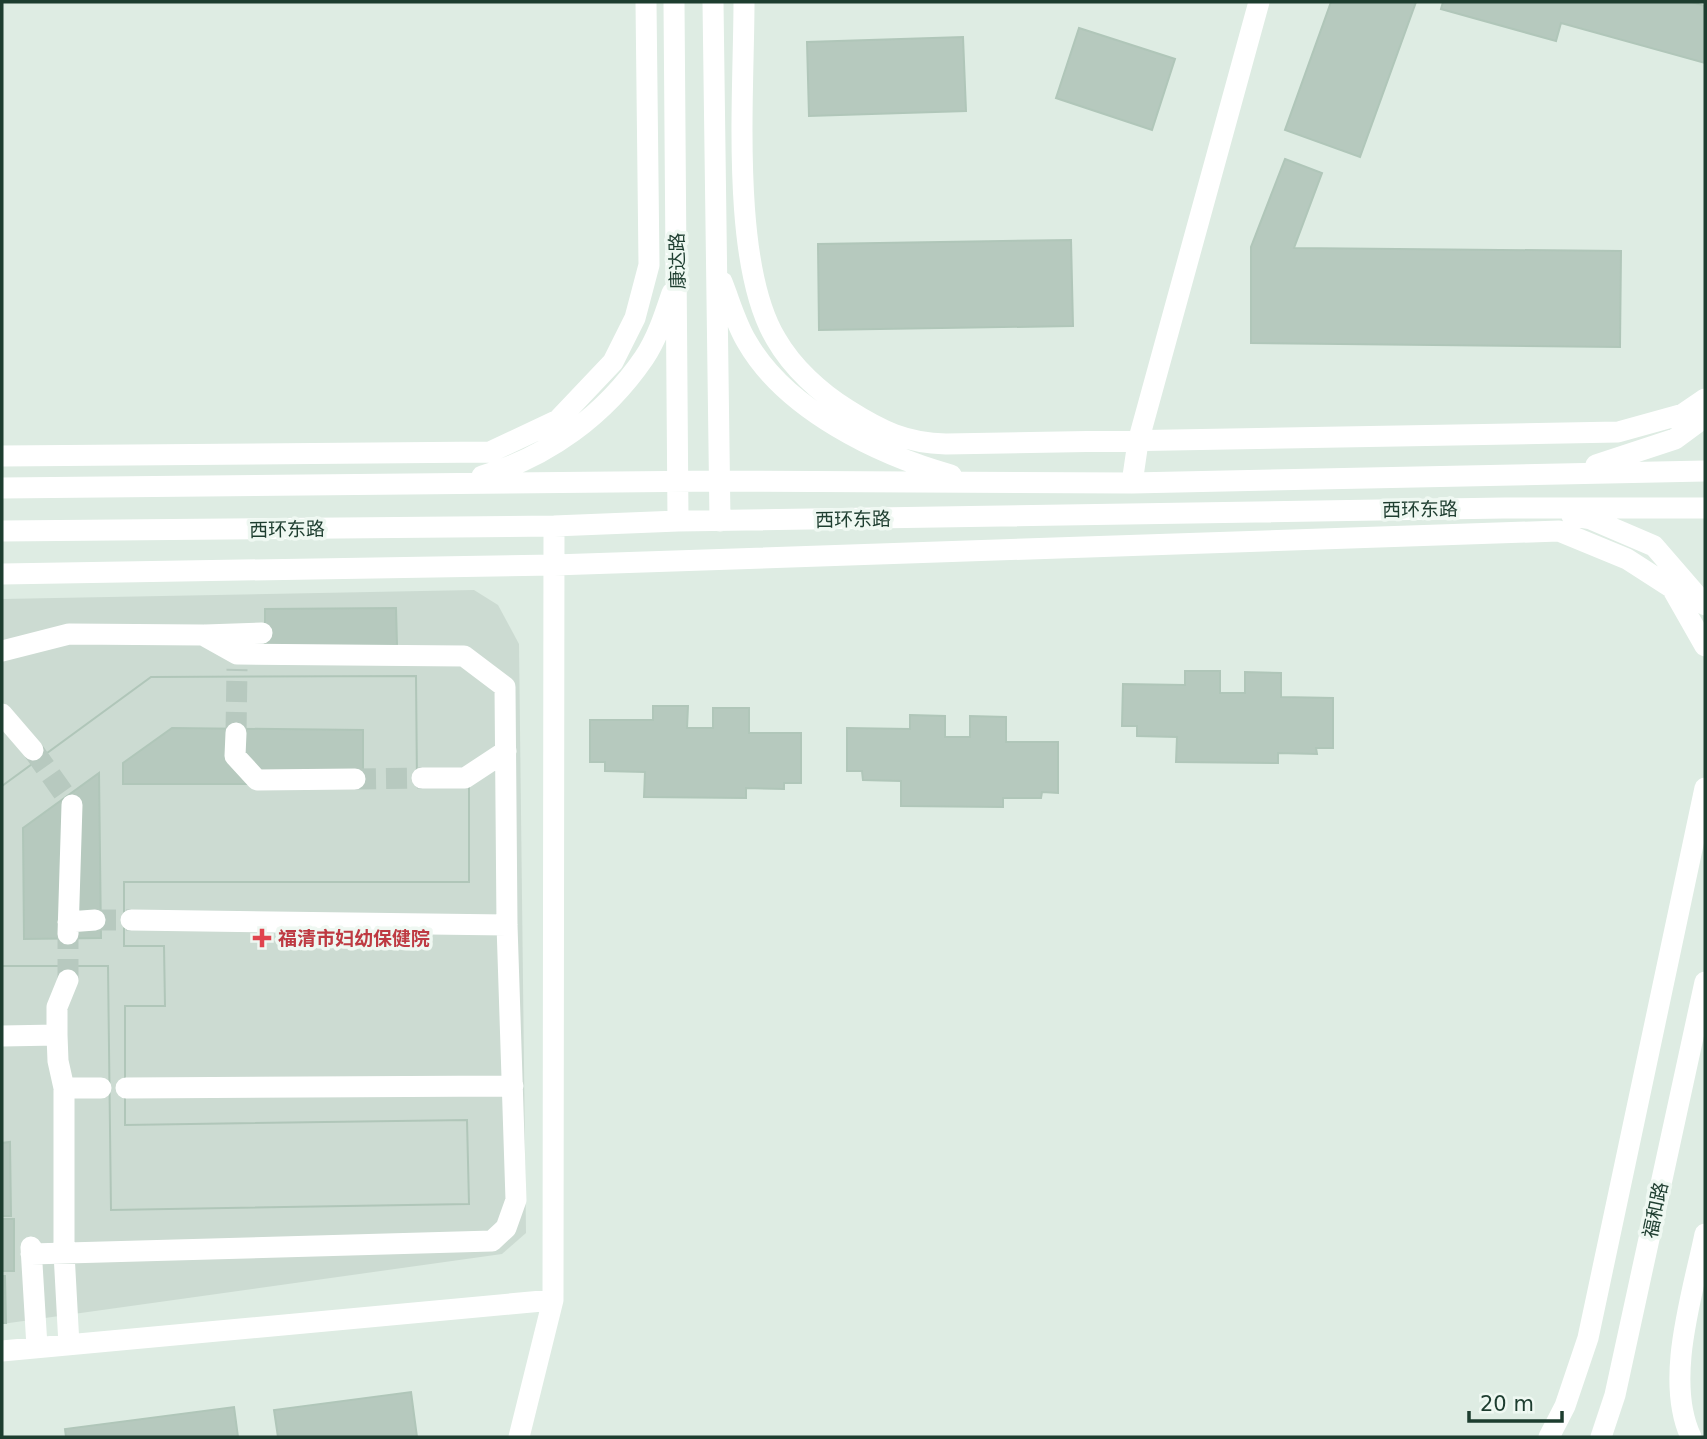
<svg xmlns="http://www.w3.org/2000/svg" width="1707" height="1439" viewBox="0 0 1707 1439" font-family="'DejaVu Sans','Noto Sans SC',sans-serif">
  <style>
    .built { fill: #ccdbd2 }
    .building { fill: #b6c9be; stroke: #b0c6b9; stroke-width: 2; fill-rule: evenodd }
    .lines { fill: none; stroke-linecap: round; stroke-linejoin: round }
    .minor-tunnel { stroke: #b7c9bf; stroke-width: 21; stroke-dasharray: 21 10; stroke-linecap: butt }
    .minor { stroke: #fff; stroke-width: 21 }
    .health-dot { fill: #e0444e; stroke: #eff8f2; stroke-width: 2.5 }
    .labels { text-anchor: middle; stroke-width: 7; stroke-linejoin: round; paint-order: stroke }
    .street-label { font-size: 19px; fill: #1d3d2f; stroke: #eff8f2 }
    .health-label { font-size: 19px; font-weight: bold; fill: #be3a42; stroke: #eff8f2; text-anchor: start }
  </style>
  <rect width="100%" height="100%" fill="#deece3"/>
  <path class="built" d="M 474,590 L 498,605 L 519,644 L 526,1233 L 502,1254 L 2,1324 L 2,599 Z"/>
  <path class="building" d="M 1331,2 L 1416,2 L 1360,157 L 1285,130 Z
    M 1443,2 L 1692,2 L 1705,6 L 1705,63 L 1561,23 L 1556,41 L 1441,9 Z
    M 1079,28 L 1175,59 L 1152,130 L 1056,98 Z
    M 963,37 L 966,111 L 809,116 L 807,42 Z
    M 1285,159 L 1322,173 L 1294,248 L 1621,251 L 1620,347 L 1251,343 L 1251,247 Z
    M 1071,240 L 1073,326 L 819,330 L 818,244 Z
    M 396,608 L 397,645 L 265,646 L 265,609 Z
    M 1185,671 L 1220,671 L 1220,693 L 1245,693 L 1245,672 L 1281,673 L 1281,697 L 1333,698 L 1333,748 L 1316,748 L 1317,754 L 1278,753 L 1278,763 L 1176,762 L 1177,737 L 1137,736 L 1137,726 L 1122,726 L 1123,684 L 1185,685 Z
    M 416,676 L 417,784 L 469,784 L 469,882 L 124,882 L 124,946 L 164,946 L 165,1006 L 125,1006 L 125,1125 L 467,1120 L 469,1204 L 111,1210 L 108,966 L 2,966 L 2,786 L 151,677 ZM 99,773 L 101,938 L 24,939 L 23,828 Z
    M 416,676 L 417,784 L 469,784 L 469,882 L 124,882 L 124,946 L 164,946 L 165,1006 L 125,1006 L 125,1125 L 467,1120 L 469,1204 L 111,1210 L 108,966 L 2,966 L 2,786 L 151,677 ZM 172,728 L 363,730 L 363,784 L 123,784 L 123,763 Z
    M 653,706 L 688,706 L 687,728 L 713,728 L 713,708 L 749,708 L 749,733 L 801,733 L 801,783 L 784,783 L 784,789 L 746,788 L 746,798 L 644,797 L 645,772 L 605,771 L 605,762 L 590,762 L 590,720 L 653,720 Z
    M 910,715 L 945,716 L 945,737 L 970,737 L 970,716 L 1006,717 L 1006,742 L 1058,742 L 1058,793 L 1042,792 L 1041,798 L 1003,798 L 1003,807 L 901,806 L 901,781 L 863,780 L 862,771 L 847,771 L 847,728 L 910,729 Z
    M 10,1142 L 11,1216 L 2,1216 L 2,1143 Z
    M 2,1219 L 14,1219 L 14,1271 L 2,1271 Z
    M 2,1276 L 5,1276 L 6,1323 L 2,1323 Z
    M 411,1392 L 417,1437 L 278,1437 L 274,1410 Z
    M 234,1407 L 238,1437 L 66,1437 L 65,1429 Z"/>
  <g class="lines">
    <path class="minor-tunnel" d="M 236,733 L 237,669
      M 33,750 L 72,805
      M 355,779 L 422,778
      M 95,920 L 131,920
      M 68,980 L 68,934"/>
    <path class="minor" d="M 674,2 L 678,521
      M 713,2 L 720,521
      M 744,2 C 744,93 730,263 776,339 C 792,367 820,393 848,410 C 881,431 906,443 946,444 L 1618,432 L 1683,414 L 1705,399
      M 722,282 C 730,302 736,324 747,342 C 786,410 879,455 951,475
      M 2,456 L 490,452 L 558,420 L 613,362 L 635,318 L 649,265 L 646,2
      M 1596,465 L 1675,439 L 1705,417
      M 482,476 C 548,457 605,415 644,358 C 657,339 665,314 672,293
      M 1132,483 L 1138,442 L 1259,2
      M 2,488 L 719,481 L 1132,483 L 1705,471
      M 1572,516 L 1591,519 L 1654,546 L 1705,605
      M 2,531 L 554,526 L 678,521 L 1504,508 L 1705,508
      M 2,574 L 554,565 L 1559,531 L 1627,559 L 1672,588 L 1705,646
      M 205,635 L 262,633
      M 2,651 L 69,634 L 203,635 L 237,654 L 464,656 L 505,687 L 507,925 L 516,1200 L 506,1228 L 492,1241 L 31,1254
      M 2,714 L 33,750
      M 236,733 L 235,756 L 257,780 L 355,779
      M 422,778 L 465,778 L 506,751
      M 131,920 L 507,925
      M 68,922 L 95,920
      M 68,934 L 72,805
      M 57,1035 L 58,1061 L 64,1088 L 64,1253 L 69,1345
      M 2,1036 L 57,1035 L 57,1007 L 68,980
      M 64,1088 L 101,1088
      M 126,1088 L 513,1086
      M 31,1247 L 37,1347
      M 2,1351 L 553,1300
      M 519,1437 L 553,1300 L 554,526
      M 1549,1437 L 1565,1406 L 1588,1338 L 1705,788
      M 1601,1437 L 1615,1395 L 1705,982
      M 1691,1437 C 1664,1380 1693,1293 1705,1234"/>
  </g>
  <path class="health-dot" d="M258.5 927.5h7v7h7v7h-7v7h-7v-7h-7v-7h7z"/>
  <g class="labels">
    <g class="street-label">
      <text transform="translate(677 261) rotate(-91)" y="7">康达路</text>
      <text transform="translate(1420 509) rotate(-1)" y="7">西环东路</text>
      <text transform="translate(853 519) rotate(-1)" y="7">西环东路</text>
      <text transform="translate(287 529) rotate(-1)" y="7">西环东路</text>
      <text transform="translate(1655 1210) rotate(-78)" y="7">福和路</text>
    </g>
    <g class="health-label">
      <text x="278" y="945">福清市妇幼保健院</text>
    </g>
  </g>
  <rect width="1707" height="1439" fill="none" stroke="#1d3d2f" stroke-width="7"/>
  <path d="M1469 1411v10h93v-10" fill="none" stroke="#1d3d2f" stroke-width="3.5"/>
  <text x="1480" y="1411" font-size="21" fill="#1d3d2f" stroke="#eff8f2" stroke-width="5" paint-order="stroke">20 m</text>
</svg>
